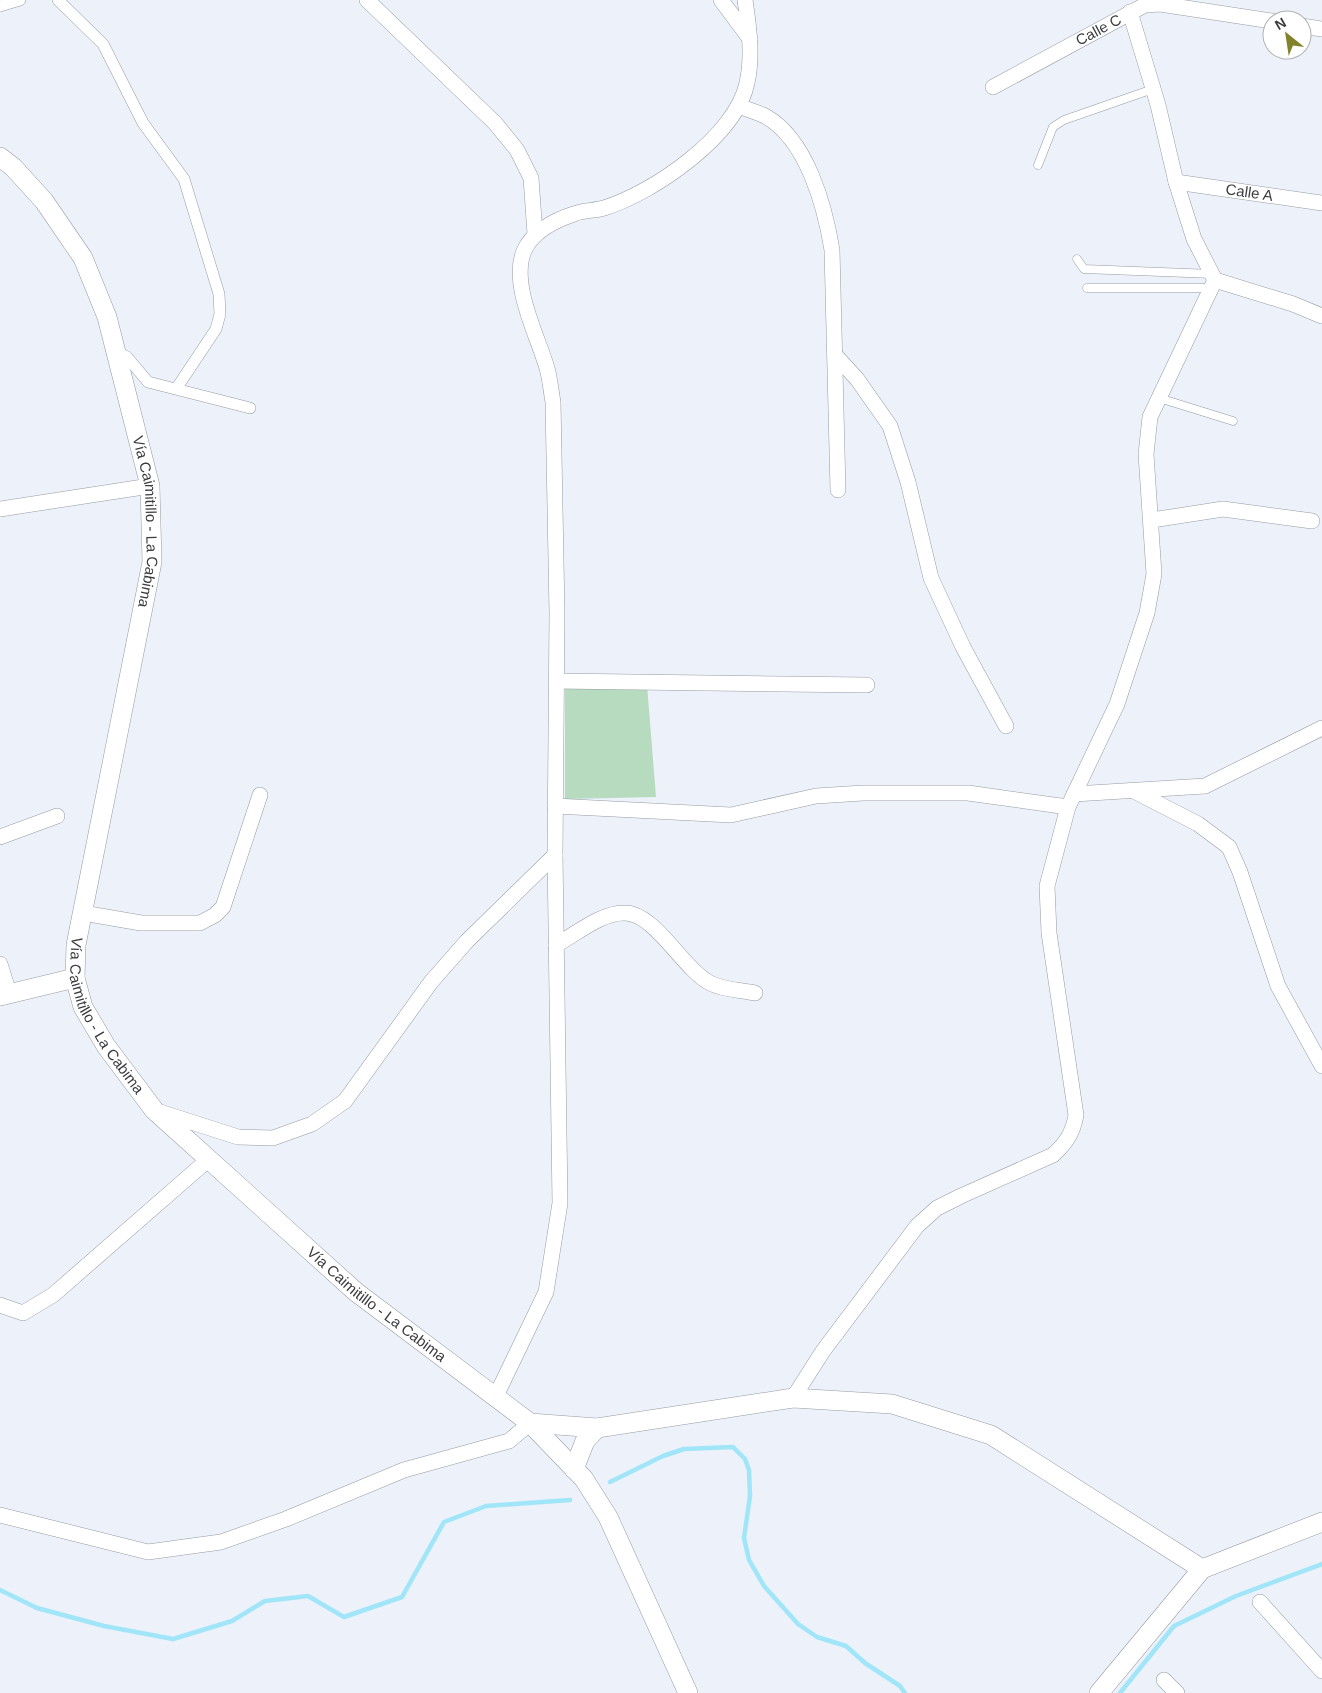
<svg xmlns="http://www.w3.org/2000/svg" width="1322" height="1693" viewBox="0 0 1322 1693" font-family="Arial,sans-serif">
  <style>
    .green { fill: #b6dbbf }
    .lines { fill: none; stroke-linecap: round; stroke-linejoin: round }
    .stream { stroke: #a1e5f8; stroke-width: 4.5 }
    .service-casing { stroke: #969ba3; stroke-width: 9 }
    .pedestrian-casing { stroke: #969ba3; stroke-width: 12 }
    .minor-casing { stroke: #969ba3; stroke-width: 16 }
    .tertiary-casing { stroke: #969ba3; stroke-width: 20 }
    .service { stroke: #fff; stroke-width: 8 }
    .pedestrian { stroke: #fff; stroke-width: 11 }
    .minor { stroke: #fff; stroke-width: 15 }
    .tertiary { stroke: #fff; stroke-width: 19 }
    .labels { text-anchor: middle; stroke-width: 4.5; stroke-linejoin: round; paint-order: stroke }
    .street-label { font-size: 15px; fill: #393b3e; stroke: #fff }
  </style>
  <rect width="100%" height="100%" fill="#ecf1fa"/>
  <path class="green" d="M 565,685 L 647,685 L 656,797 L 565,799 Z"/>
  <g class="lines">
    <path class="stream" d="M 610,1482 L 663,1456 L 684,1449 L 733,1447 L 745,1459 L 749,1470 L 750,1496 L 744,1538 L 749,1560 L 764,1586 L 798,1624 L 817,1637 L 846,1646 L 865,1663 L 900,1686 L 905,1693
      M 0,1590 L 37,1608 L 104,1626 L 173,1639 L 232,1621 L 265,1601 L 308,1596 L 344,1617 L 402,1597 L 444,1522 L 486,1506 L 570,1500
      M 1120,1693 L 1174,1626 L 1236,1596 L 1322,1564"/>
    <g class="service-casing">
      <path id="service" d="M 1038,165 L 1053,127 L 1064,120 L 1153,89
        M 1077,259 L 1084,269 L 1213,274
        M 1087,288 L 1212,288
        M 1159,398 L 1233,421"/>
    </g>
    <g class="pedestrian-casing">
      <path id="pedestrian" d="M 58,0 L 103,44 L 143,123 L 184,179 L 219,294 L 220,314 L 216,329 L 176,389
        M 0,6 L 20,0
        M 117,352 L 127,357 L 148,382 L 250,408"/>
    </g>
    <g class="minor-casing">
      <g id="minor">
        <path d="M 367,0 L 495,123 L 517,150 L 531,178 L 535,234"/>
        <path d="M 721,0 L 750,39"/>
        <path d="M 1302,26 L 1322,29"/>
        <path id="s1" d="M 993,87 L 1145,5 L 1160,4 L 1272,21"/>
        <path d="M 739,106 C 748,110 757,112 765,116 C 807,139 825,207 832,250 L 838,490"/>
        <path id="s2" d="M 1176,182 L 1322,203"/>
        <path d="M 1215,280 L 1293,304 L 1322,316"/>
        <path d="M 835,355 L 857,379 L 890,426 L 908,482 L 931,578 L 963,647 L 1006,726"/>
        <path d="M 0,509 L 150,486"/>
        <path d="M 1152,520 L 1223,509 L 1312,521"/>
        <path d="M 557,681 L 867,685"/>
        <path d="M 1132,790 L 1198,824 L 1229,847 L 1240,872 L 1278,986 L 1322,1066"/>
        <path d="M 1074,794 L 1205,786 L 1322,728"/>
        <path d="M 555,806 L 731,815 L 816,796 L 863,793 L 968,793 L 1068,807"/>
        <path d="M 0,837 L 57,816"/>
        <path d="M 83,913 L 141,923 L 200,923 L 215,915 L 223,907 L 260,795"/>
        <path d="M 556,945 C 576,934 602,912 625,913 C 655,913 683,969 710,983 C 723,990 741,990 755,993"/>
        <path d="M 0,964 L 9,993"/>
        <path d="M 160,1112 L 238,1137 L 273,1138 L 312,1124 L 345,1101 L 431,982 L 467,941 L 555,855"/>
        <path d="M 0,1305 L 23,1313 L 53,1295 L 209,1159"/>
        <path d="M 495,1398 L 546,1292 L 560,1203 L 555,855 L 557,613 L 553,402 C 551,391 550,379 547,368 C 538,337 510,284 524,251 C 532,232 555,220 574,214 C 583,210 594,211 604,208 C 653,193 736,136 747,83 C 753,56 749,27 745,0"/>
        <path d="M 793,1398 L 823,1351 L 917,1226 L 937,1208 L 961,1196 L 1053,1155 C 1066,1143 1073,1133 1076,1115 L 1049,933 L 1047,886 L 1068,807 L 1117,704 L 1147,613 L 1154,574 L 1146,454 L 1150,417 L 1215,280 L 1194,239 L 1176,182 L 1158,105 L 1130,12"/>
        <path d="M 0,1515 L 148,1552 L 221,1542 L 286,1519 L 404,1470 L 509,1441 L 530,1423"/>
        <path d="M 1260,1602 L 1322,1671"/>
        <path d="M 1164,1680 L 1177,1693"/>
      </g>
    </g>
    <g class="tertiary-casing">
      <g id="tertiary">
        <path id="s3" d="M 0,157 L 13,167 L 44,201 L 83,258 L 107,317 L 150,486 L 152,562 L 76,945 L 75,978 L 83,1007 L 106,1046 L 154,1110 L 356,1292 L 530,1423 L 584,1479 L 608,1517 L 688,1693"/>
        <path d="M 0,996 L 75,978"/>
        <path d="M 530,1423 L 597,1428 L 793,1398 L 892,1404 L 991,1435 L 1202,1569"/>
        <path d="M 574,1469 L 585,1441 L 597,1428"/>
        <path d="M 1099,1693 L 1202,1569 L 1322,1522"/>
      </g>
    </g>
    <use href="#service" class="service"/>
    <use href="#pedestrian" class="pedestrian"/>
    <use href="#minor" class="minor"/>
    <use href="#tertiary" class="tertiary"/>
  </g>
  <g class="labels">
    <g class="street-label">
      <text dy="5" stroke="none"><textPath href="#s1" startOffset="120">Calle C</textPath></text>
      <text dy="5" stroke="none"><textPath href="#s2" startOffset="74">Calle A</textPath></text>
      <text dy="5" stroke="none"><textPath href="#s3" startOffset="405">Vía Caimitillo - La Cabima</textPath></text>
      <text dy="5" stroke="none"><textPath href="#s3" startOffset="915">Vía Caimitillo - La Cabima</textPath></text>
      <text dy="5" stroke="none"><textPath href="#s3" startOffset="1320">Vía Caimitillo - La Cabima</textPath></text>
    </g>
  </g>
  <g transform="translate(1287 35) rotate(330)"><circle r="24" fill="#ffffff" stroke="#b0b1b2"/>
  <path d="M0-4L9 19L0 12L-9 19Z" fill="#82822b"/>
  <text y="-8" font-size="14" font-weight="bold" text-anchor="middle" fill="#393b3e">N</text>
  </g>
</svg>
